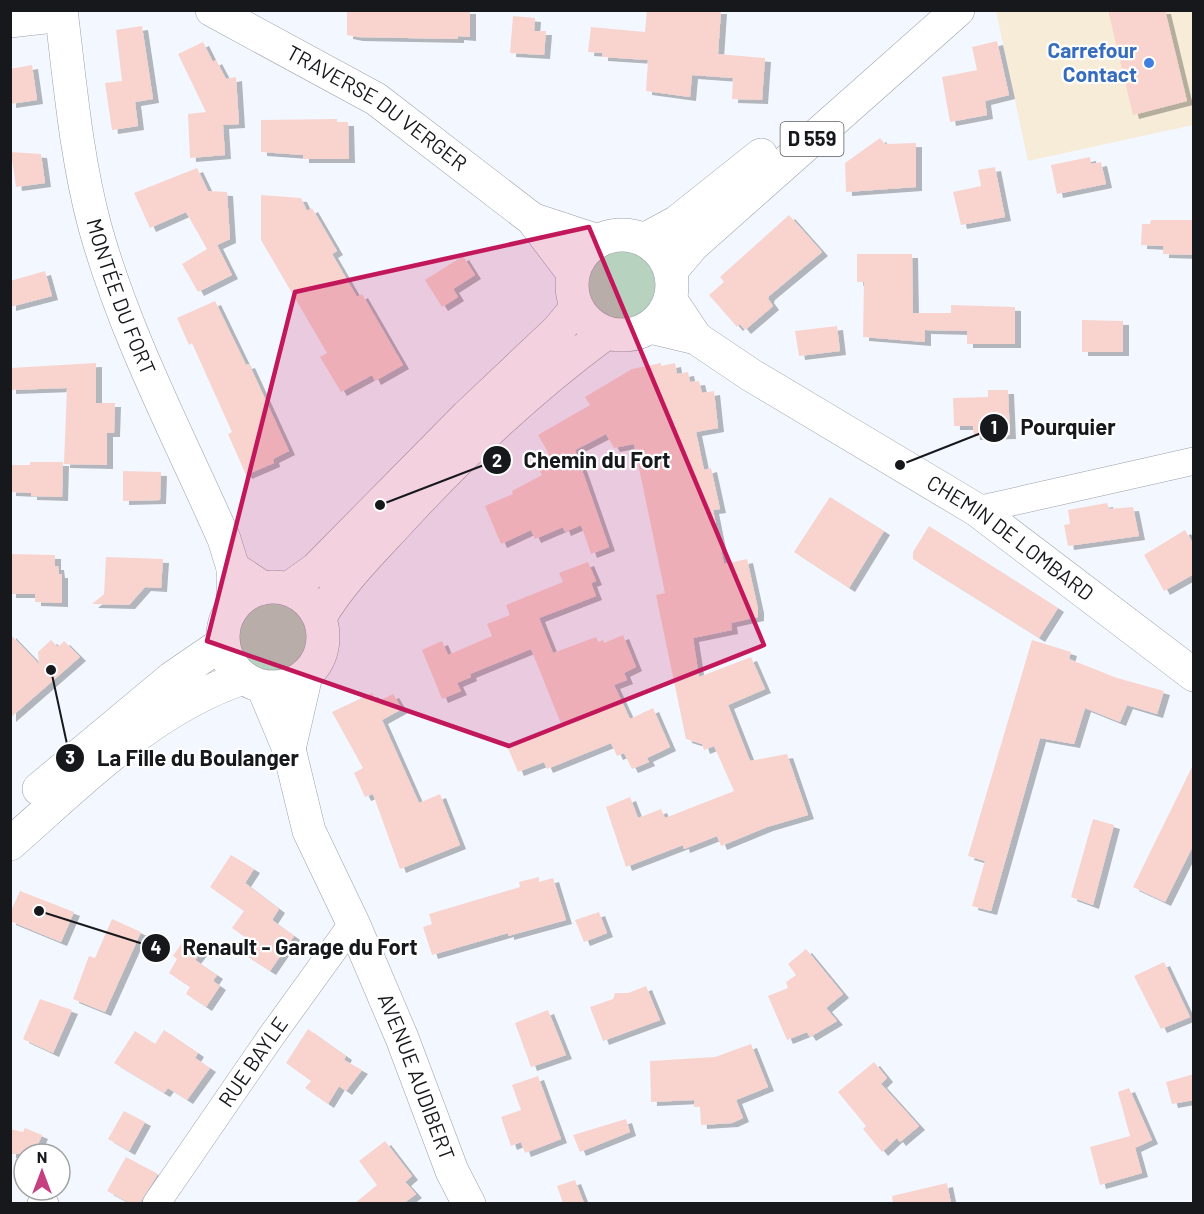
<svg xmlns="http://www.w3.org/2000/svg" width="1204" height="1214" viewBox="0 0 1204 1214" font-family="Barlow,sans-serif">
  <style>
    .commercial { fill: #f7ecd7 }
    .green { fill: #b7d3bf }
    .building { fill: #f9d4cf; filter: url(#shadow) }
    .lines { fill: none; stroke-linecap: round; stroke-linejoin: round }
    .street-casing { stroke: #9a9fa8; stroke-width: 28 }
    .secondary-casing { stroke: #9a9fa8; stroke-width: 34 }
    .primary-casing { stroke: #9a9fa8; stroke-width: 34 }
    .street { stroke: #fff; stroke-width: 27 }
    .secondary { stroke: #fff; stroke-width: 33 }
    .primary { stroke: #fff; stroke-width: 33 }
    .marked { fill: #c2185b; fill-opacity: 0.2; stroke: #c2185b; stroke-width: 4.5; stroke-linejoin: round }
    .shop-dot { fill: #3f7fe0; stroke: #fff; stroke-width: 2 }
    .labels { text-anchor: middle; stroke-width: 4.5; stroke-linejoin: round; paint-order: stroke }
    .shield { fill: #fff; stroke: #5c5d5f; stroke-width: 1.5 }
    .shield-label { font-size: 20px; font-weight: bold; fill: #16181b }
    .shop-label { font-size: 21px; font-weight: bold; fill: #366cbe; stroke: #fff; text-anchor: end }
    .street-label { font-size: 21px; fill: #16181b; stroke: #fff }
    .leader { fill: none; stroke: #16181b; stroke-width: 2 }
    .callout-dot { fill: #16181b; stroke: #fff; stroke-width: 2 }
    .mark-label { font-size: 18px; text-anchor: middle; font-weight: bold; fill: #fff }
    .callout-label { font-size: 22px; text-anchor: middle; font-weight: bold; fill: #16181b; stroke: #fff; stroke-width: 4.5; stroke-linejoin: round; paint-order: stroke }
  </style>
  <defs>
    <filter id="shadow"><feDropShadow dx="6" dy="4" stdDeviation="0" flood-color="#0004"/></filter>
  </defs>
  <rect width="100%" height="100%" fill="#f3f7ff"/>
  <path class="commercial" d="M 996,11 L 1193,11 L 1193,125 L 1028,161 Z"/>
  <path class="green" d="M 629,235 L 644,240 L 665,259 L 665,310 C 657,317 646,329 636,333 C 627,337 617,334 609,331 C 549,314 565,237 629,235 Z
    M 298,593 C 341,624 326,681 275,688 L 233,668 L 226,657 L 223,630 L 226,618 L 239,600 Z"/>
  <path class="building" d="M 347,10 L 470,10 L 470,37 L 458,36 L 458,39 L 357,37 L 347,35 Z
    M 647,10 L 721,10 L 718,54 L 765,58 L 762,100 L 732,99 L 733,78 L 692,75 L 690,97 L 646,91 L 648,60 L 602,57 L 602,53 L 588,52 L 591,27 L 645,32 Z
    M 1108,10 L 1165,10 L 1187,101 L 1133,115 Z
    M 513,16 L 535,18 L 534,31 L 546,31 L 544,55 L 510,53 Z
    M 142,26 L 153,99 L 135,102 L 138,126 L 112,130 L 105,83 L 122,81 L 116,30 Z
    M 997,41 L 1009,95 L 985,101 L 987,115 L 950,122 L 942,77 L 977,70 L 972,47 Z
    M 203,42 L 213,62 L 216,60 L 226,79 L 236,77 L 239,124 L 223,125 L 225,155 L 190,158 L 188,114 L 206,112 L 178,54 Z
    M 32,65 L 37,100 L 10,104 L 10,69 Z
    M 337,119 L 337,122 L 348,122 L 349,159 L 303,159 L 303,155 L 261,152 L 261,120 Z
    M 880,138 L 885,144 L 916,143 L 916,187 L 846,192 L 845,163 Z
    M 11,152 L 41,154 L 45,183 L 16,187 Z
    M 1090,157 L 1091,164 L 1101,162 L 1106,184 L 1057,194 L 1051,165 Z
    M 995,167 L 1005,217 L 961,225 L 953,192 L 981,186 L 978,170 Z
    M 197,168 L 208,191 L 227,192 L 230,239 L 217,245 L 232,275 L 198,292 L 182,264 L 207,249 L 186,212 L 150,228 L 134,193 Z
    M 261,195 L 301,198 L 307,211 L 312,208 L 337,251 L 332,254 L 357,297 L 362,294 L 403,365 L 375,381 L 372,375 L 341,392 L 320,357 L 327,353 L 261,240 Z
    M 789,215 L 822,252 L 769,296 L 768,299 L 773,306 L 745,330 L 740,324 L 737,327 L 709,295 L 724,282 L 720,277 Z
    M 1151,220 L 1194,220 L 1194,255 L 1163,254 L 1163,246 L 1141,245 L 1142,224 L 1150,224 Z
    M 857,254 L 912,254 L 913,313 L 951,313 L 951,305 L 1015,307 L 1015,344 L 967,344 L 967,331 L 925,330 L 925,342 L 863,337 L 864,282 L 857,282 Z
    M 463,256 L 475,275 L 453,289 L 458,297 L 442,307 L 425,280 Z
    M 45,271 L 52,296 L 10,307 L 10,281 Z
    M 215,301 L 246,365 L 249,364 L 289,451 L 273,459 L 274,463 L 246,475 L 228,434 L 232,432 L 192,343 L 189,345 L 177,318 Z
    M 1082,320 L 1123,321 L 1123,352 L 1082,352 Z
    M 837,326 L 840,351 L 799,356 L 795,331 Z
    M 96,363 L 96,403 L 115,403 L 114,433 L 107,433 L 107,465 L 64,464 L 67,388 L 10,390 L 10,368 Z
    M 661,363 L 661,366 L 675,363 L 677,374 L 688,372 L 690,382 L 699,381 L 702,393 L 714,391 L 718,428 L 696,432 L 704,470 L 711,468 L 720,509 L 713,510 L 724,564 L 747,559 L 758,609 L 758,617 L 731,623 L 732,630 L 693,638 L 699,677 L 751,657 L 765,689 L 728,705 L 750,761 L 787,754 L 808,815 L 767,827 L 721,846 L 717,836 L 684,849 L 683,845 L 626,867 L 606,807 L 630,797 L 638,818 L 661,809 L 665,818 L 734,791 L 714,746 L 704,750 L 702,744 L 686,739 L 656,595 L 665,593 L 634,444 L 614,448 L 606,434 L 575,450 L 609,547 L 591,554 L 581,525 L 565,532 L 563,527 L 535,539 L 531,530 L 501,544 L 485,506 L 513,494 L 512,491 L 542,475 L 535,462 L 549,454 L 538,435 L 590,405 L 585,397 L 632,369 Z
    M 988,390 L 1008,390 L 1010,435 L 974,436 L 973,426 L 954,426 L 953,398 L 988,397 Z
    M 30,462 L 63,462 L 62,497 L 31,496 L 31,493 L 10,492 L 10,465 L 30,465 Z
    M 123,471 L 161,472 L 160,500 L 123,501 Z
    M 830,497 L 884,531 L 849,588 L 794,552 Z
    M 1107,503 L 1109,509 L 1133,507 L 1139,536 L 1068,546 L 1064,525 L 1070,524 L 1068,510 Z
    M 929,526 L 1058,608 L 1039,638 L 913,559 L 913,552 Z
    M 1185,530 L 1194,545 L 1194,574 L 1164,591 L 1144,555 Z
    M 10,554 L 55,555 L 55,566 L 58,566 L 59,574 L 62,574 L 62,603 L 35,602 L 35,594 L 10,594 Z
    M 106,557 L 163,559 L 161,588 L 145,587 L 129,605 L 92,604 L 104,594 Z
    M 588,562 L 596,581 L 591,583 L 596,596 L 539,618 L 553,653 L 596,637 L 598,642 L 603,640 L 604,643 L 623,635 L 636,667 L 624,673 L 627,680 L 614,685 L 630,719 L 653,708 L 670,747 L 647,758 L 649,762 L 632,769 L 624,753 L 617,756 L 611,743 L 547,769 L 544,762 L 518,772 L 508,748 L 562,726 L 531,649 L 470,674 L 471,677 L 457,683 L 461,691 L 442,699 L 422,650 L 442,641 L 448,655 L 492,636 L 487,624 L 510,615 L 506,605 L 563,582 L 559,573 Z
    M 10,634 L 39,664 L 38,652 L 51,640 L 58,647 L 64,641 L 80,657 L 10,718 Z
    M 1032,640 L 1071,652 L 1069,659 L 1117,678 L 1164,691 L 1157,714 L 1127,705 L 1120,722 L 1085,708 L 1074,744 L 1040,738 L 991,911 L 972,906 L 985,861 L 968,856 Z
    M 372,693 L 377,702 L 393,694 L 402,709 L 382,720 L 419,803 L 440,794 L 460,845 L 400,869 L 373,794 L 365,797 L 354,773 L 363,768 L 332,712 Z
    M 1194,763 L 1194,844 L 1165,902 L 1133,887 Z
    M 1093,819 L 1114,825 L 1093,905 L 1071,897 Z
    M 231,855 L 254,869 L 245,883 L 279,909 L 272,920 L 294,936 L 270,971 L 245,955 L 254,943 L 232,928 L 244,911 L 210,887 Z
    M 539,877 L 539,882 L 553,878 L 566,920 L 508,936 L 508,933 L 432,955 L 423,927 L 432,924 L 429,914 L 520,887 L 519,882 Z
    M 20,891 L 74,912 L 61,942 L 10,921 L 10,913 Z
    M 599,912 L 607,933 L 584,942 L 575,920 Z
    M 112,919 L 141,932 L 105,1012 L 73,999 L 89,956 L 95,958 Z
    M 183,941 L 201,952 L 195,960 L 217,975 L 213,981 L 220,986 L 206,1007 L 186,994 L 190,987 L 169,973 L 177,959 L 173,956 Z
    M 806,949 L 843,994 L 826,1008 L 837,1021 L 810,1037 L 807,1032 L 787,1040 L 768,996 L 788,988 L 786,982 L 796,975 L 788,964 Z
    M 1164,962 L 1190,1017 L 1161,1029 L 1134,976 Z
    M 646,986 L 660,1020 L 603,1041 L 590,1007 L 613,999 L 615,993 L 628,993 Z
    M 40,999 L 72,1010 L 53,1053 L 23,1039 Z
    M 548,1010 L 566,1055 L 531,1067 L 515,1023 Z
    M 308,1029 L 346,1056 L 344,1060 L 362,1070 L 346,1091 L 339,1086 L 328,1104 L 305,1088 L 311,1081 L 286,1063 Z
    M 164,1030 L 198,1053 L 195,1058 L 210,1068 L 187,1100 L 168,1088 L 164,1093 L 114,1063 L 135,1031 L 155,1044 Z
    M 751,1044 L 768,1087 L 736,1100 L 743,1118 L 732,1123 L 701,1125 L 700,1107 L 694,1107 L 694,1100 L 651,1102 L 650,1061 L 715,1057 Z
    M 874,1062 L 887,1078 L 881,1084 L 919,1126 L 900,1142 L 897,1138 L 882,1152 L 863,1129 L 866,1126 L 838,1092 Z
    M 1194,1074 L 1194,1100 L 1172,1104 L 1166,1082 Z
    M 538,1076 L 561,1139 L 525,1153 L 521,1142 L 511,1146 L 501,1117 L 521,1110 L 512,1085 Z
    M 1129,1088 L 1152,1140 L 1135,1148 L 1142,1173 L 1100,1185 L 1090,1147 L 1130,1136 L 1118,1092 Z
    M 124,1111 L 145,1122 L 129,1151 L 108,1139 Z
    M 626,1119 L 630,1132 L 580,1152 L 573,1135 Z
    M 25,1128 L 42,1135 L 34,1154 L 10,1154 L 10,1129 L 23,1132 Z
    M 385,1141 L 412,1176 L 405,1182 L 416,1194 L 404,1203 L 355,1203 L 377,1185 L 359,1161 Z
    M 126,1157 L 158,1174 L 140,1203 L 130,1203 L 107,1191 Z
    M 575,1180 L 584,1203 L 563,1203 L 557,1186 Z
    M 947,1183 L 951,1203 L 893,1203 L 892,1196 Z"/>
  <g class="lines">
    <g class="street-casing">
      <g id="street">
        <path d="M 10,24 L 62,18"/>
        <path d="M 977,510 L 1194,461"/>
        <path d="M 41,1204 L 45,1204"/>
        <path id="s1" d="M 156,1204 L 270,1038 L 353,923"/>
      </g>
    </g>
    <g class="secondary-casing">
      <g id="secondary">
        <path id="s2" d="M 61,10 C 70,82 76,157 95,227 C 125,335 179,437 224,539 L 233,568 L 233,607"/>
        <path id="s3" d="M 212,10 L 376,99 L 532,219 L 573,273"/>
        <path d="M 534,220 L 598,241"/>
        <path d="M 670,299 L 696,338"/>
        <path id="s4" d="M 650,327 L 696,338 L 751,375 L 977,510 L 1194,675"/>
        <path d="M 233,568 L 263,588"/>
        <path id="s5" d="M 263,687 L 289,749 L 309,831 L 353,923 L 402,1038 L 452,1171 L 469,1204"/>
        <path d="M 289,749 L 306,675"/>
      </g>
    </g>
    <g class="primary-casing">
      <path id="primary" d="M572 285a50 50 0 1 1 100 0a50 50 0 1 1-100 0Z
        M 644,240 L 677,222 L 761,155
        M 670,272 L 693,245 L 958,10
        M223 637a50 50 0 1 1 100 0a50 50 0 1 1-100 0Z
        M 288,589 L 316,569 L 467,416 L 558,330 L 577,307
        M 320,617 C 340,583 368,555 395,526 C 459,456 530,389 606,333
        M 39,789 L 172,678 L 223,643
        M 10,844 C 82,781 151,709 243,678"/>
    </g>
    <use href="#street" class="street"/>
    <use href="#secondary" class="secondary"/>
    <use href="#primary" class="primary"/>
  </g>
  <path class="marked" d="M 589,227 L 764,645 L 509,746 L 207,641 L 295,292 Z"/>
  <circle class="shop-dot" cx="1149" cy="63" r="6"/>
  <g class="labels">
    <rect class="shield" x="780.5" y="122" width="63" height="34" rx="4.5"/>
    <g class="shield-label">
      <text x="812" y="146">D 559</text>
    </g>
    <g class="shop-label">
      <text x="1137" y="58">Carrefour<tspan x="1137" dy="24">Contact</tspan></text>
    </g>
    <g class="street-label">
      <text dy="7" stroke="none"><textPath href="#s3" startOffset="192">TRAVERSE DU VERGER</textPath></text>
      <text dy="7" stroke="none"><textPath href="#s2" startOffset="294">MONTÉE DU FORT</textPath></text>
      <text dy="7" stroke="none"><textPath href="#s4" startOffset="420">CHEMIN DE LOMBARD</textPath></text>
      <text dy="7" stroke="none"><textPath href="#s1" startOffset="172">RUE BAYLE</textPath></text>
      <text dy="7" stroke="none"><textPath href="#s5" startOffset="420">AVENUE AUDIBERT</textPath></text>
    </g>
  </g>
  <path class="leader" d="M900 465L994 428M380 505L497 460M51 670L70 758M39 911L156 948"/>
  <g class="callout-dot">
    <circle cx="900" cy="465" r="6"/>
    <circle cx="380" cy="505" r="6"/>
    <circle cx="51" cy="670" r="6"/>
    <circle cx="39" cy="911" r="6"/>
    <circle cx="994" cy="428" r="15"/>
    <circle cx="497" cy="460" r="15"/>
    <circle cx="70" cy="758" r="15"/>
    <circle cx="156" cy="948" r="15"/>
  </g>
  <g class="mark-label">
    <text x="994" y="434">1</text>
    <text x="497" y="467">2</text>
    <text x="70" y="764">3</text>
    <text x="156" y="954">4</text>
  </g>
  <g class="callout-label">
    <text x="1068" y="435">Pourquier</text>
    <text x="597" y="468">Chemin du Fort</text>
    <text x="198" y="766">La Fille du Boulanger</text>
    <text x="300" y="955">Renault - Garage du Fort</text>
  </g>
  <rect width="1204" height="1214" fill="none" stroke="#16181b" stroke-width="24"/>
  <g transform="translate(42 1172)"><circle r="28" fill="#ffffff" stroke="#a2a3a4" stroke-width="1.5"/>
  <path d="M0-4.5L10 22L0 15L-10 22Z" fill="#c53f81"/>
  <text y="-9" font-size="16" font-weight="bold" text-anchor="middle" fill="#16181b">N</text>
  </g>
</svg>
